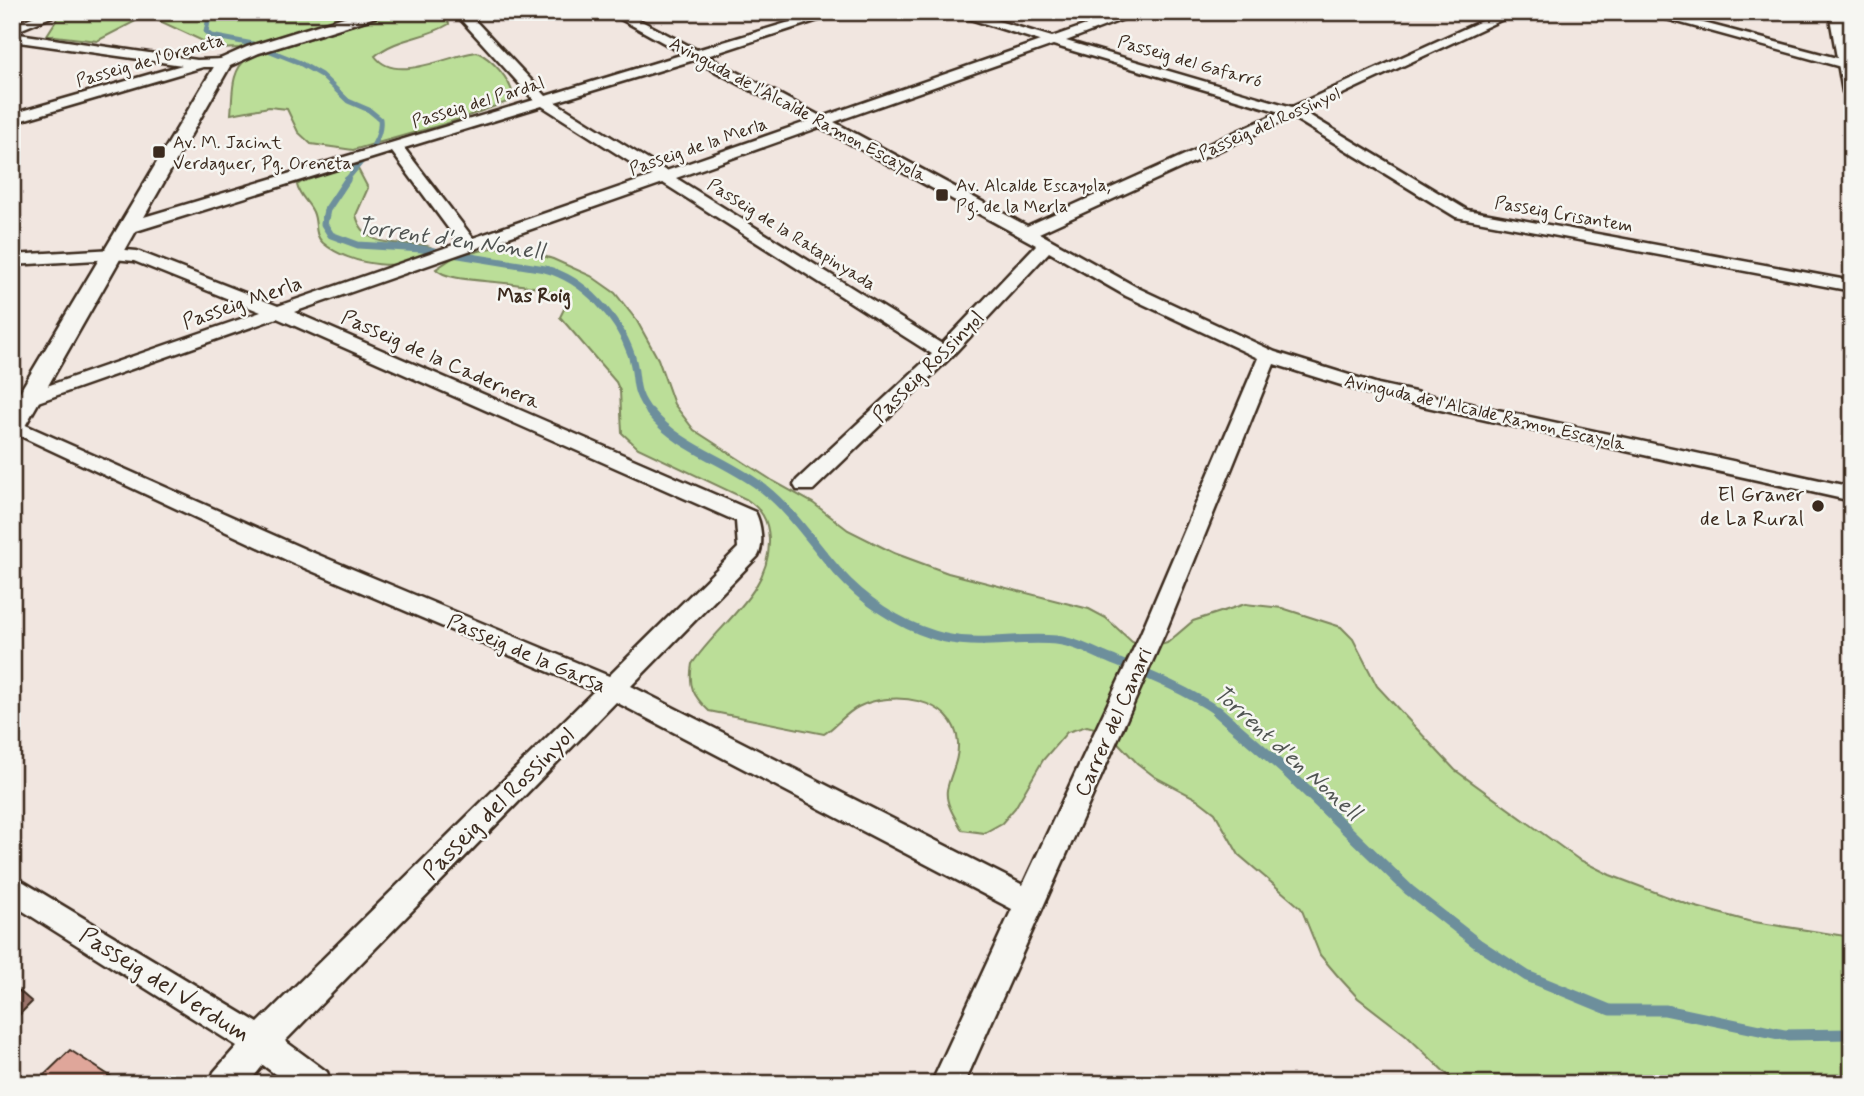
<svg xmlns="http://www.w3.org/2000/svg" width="1864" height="1096" viewBox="0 0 1864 1096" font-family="Mynerve,sans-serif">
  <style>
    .green { fill: #bbde98; stroke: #7b845b; stroke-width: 2 }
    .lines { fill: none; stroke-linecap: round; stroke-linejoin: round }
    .stream-far3 { stroke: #6d8f9c; stroke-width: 5 }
    .stream-far2 { stroke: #6d8f9c; stroke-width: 7 }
    .stream-far1 { stroke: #6d8f9c; stroke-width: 9 }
    .stream { stroke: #6d8f9c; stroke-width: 11 }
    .minor-casing { stroke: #3b2a1e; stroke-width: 5 }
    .tertiary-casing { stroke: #3b2a1e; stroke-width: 5 }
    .minor { fill: #f6f6f2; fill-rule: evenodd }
    .tertiary { fill: #f6f6f2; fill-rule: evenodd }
    .shaded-wall { fill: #9c746c; stroke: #3b2a1e; stroke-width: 2 }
    .building { fill: #dfa69a; stroke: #3b2a1e; stroke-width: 2 }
    .poi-dot { fill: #3b2a1e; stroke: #f6f6f2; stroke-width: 2.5 }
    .labels { text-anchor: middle; stroke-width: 5; stroke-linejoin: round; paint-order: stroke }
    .far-street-label { font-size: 18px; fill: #3b2a1e; stroke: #f6f6f2 }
    .far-poi-label { font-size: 18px; fill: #3b2a1e; stroke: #f6f6f2; text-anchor: start }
    .far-neighbourhood-label { font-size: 19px; font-weight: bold; fill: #3b2a1e; stroke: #f6f6f2 }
    .street-label { font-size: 21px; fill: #3b2a1e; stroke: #f6f6f2 }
    .poi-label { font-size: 21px; fill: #3b2a1e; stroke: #f6f6f2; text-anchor: end }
    .water-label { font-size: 23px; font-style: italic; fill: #505452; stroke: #f6f6f2 }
    .near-street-label { font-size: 24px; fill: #3b2a1e; stroke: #f6f6f2 }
  </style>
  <rect width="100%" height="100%" fill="#f1e6e0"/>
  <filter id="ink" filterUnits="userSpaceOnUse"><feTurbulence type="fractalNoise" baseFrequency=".0143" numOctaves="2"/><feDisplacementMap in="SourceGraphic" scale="14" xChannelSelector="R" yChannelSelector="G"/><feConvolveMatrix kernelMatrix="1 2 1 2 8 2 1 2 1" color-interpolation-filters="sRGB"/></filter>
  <g filter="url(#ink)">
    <path class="green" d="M 70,12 L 361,12 L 239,48 L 220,49 L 147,15 L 97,41 L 47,35 L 59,16 Z
      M 395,12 L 445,12 L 449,24 C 425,39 397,37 375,56 C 395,85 451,54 477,52 C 492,59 510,79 513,95 L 510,101 L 448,123 L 353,150 L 311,144 L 298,132 L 287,109 L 269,107 L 231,114 C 233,95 230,70 248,58 Z
      M 349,166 L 358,169 L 368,188 L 356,215 C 367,259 419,234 436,251 C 407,274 350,266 323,243 C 313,234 318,223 313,212 C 309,202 299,196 297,185 L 315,174 Z
      M 496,247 L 521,249 L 553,259 L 591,276 L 615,293 L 637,321 L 658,359 L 674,404 L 694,430 L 773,481 L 813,503 L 848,530 L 894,553 L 948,573 L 1089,609 L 1106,618 L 1132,642 L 1149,648 L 1167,643 L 1193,621 L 1245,604 L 1282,608 L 1341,627 L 1353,639 L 1377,686 L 1455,770 L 1578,859 L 1610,875 L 1689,905 L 1748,921 L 1852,937 L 1852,1084 L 1457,1084 L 1406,1035 L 1358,998 L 1337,975 L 1320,955 L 1301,908 L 1239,855 L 1215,813 L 1197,799 L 1155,777 L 1137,763 L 1108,732 L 1087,726 L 1067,732 L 1043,760 L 1015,808 L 1002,823 L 984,833 L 962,830 C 956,819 945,804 947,790 C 950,774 959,761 958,743 C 955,697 891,690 858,707 C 846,713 836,726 824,734 L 709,711 C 693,696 688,686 692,664 C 719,623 771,593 769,539 C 768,519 761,509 746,499 L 638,448 L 622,433 L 620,391 L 616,382 L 560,317 L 568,301 C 536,275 451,287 436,269 L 454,257 Z"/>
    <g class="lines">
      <path class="stream-far3" d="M 210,12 L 206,32 L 211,36 L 253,44 L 298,62 L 321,75 L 348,101 L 369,110 L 380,119 C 383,143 359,163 345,182"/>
      <path class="stream-far2" d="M 347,180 L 327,210 L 324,224 L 331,235 L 358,245 L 422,249 L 545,269 C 584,279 618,317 631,354 C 640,381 630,387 651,414"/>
      <path class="stream-far1" d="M 650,412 C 680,449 727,460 764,489 C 793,512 813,544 838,572 C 863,600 898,624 934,635 C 974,648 1015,636 1056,640 C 1075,642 1093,652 1110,659 C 1149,675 1185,689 1220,713"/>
      <path class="stream" d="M 1217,711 L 1285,770 L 1409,890 L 1478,944 L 1527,976 L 1610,1010 L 1665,1010 L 1784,1035 L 1852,1034"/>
      <g class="minor-casing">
        <path id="minor" d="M 45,12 L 63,12 L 12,33 L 12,25 Z
          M 454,12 L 467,12 L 546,96 L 684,54 L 608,12 L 624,12 L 697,50 L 823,12 L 843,12 L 707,56 L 822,117 L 1040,41 L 948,12 L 968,12 L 1052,37 L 1123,12 L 1142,12 L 1066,41 L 1292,107 L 1501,12 L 1518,12 L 1304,112 L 1467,210 L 1852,281 L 1852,291 L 1456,217 L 1292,117 L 1039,233 L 1138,288 L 1275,352 L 1378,384 L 1852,487 L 1852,501 L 1373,395 L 1274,364 L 1165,633 L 964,1084 L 931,1084 L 1012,909 L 616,702 L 285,1041 L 327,1072 L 331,1084 L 288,1084 L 263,1065 L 248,1084 L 210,1084 L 214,1072 L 237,1046 L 12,904 L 12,875 L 258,1023 L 594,691 L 293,563 L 12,432 L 12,419 L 309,551 L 609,676 L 738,548 L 736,521 L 277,318 L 35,403 L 21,403 L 18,399 L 21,395 L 261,312 L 134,261 L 114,259 L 12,265 L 12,255 L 114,249 L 137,251 L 278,306 L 459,243 L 392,152 L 136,231 L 130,232 L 122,227 L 124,223 L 534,100 ZM 1053,45 L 1280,112 L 1027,226 L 834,122 ZM 694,60 L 809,121 L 666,171 L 555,102 ZM 542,106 L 652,176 L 473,238 L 404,148 ZM 820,127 L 1036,245 L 942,344 L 676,178 ZM 663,183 L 932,354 L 797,480 L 794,485 L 797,490 L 813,490 L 951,357 L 1049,252 L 1126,296 L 1258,358 L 1141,633 L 1023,885 L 631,686 L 758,556 C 764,545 761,522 755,512 L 294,312 Z
          M 1641,12 L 1662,12 L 1852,62 L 1852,70 Z
          M 12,33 L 197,60 L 224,59 L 231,63 L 224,67 L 203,67 L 12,123 L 12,114 L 182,65 L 12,41 Z"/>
      </g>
      <g class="tertiary-casing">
        <path id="tertiary" d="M 360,12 L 384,12 L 382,15 L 259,53 L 230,66 L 25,426 L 21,432 L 12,434 L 12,405 L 218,60 L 247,47 Z
          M 1829,12 L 1845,12 L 1852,48 L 1852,97 L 1843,92 Z"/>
      </g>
      <use href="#minor" class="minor"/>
      <use href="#tertiary" class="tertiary"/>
    </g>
    <path class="shaded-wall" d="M 17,989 L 32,1002 L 12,1022 L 12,993 Z
      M 110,1076 L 118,1084 L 103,1084 Z"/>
    <path class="building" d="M 70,1050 L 110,1076 L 103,1084 L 35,1084 Z"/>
  </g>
  <g class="poi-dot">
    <rect x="152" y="145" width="14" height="14" rx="3.5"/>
    <rect x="935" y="188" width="14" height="14" rx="3.5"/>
    <circle cx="1818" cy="506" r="7"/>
  </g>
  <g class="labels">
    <g class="far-street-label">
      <text transform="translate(150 60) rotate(-16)" y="6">Passeig de l'Oreneta</text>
      <text transform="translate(1190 61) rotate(16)" y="6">Passeig del Gafarró</text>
      <text transform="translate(478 102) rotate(-17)" y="6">Passeig del Pardal</text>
      <text transform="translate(798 109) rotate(28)" y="6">Avinguda de l'Alcalde Ramon Escayola</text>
      <text transform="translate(1269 123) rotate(-24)" y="6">Passeig del Rossinyol</text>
      <text transform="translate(698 146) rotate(-19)" y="6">Passeig de la Merla</text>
      <text transform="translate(1564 214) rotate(10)" y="6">Passeig Crisantem</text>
      <text transform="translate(792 234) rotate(32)" y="6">Passeig de la Ratapinyada</text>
      <text transform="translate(1485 412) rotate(13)" y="6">Avinguda de l'Alcalde Ramon Escayola</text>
    </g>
    <g class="far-poi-label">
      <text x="173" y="148">Av. M. Jacint<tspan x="173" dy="21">Verdaguer, Pg. Oreneta</tspan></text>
      <text x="956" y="191">Av. Alcalde Escayola,<tspan x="956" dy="21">Pg. de la Merla</tspan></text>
    </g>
    <g class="far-neighbourhood-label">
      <text x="534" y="302">Mas Roig</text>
    </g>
    <g class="street-label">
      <text transform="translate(242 302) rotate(-19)" y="7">Passeig Merla</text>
      <text transform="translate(441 359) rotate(24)" y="7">Passeig de la Cadernera</text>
      <text transform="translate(928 366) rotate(-45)" y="7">Passeig Rossinyol</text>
      <text transform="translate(527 653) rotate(23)" y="7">Passeig de la Garsa</text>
      <text transform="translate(1113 722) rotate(-66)" y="7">Carrer del Canari</text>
    </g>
    <g class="poi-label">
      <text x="1804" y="501">El Graner<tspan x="1804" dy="24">de La Rural</tspan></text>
    </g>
    <g class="water-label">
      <text transform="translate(451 238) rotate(8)" y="8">Torrent d'en Nonell</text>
      <text transform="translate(1288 752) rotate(42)" y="8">Torrent d'en Nonell</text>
    </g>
    <g class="near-street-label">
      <text transform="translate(498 803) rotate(-45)" y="8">Passeig del Rossinyol</text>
      <text transform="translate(165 984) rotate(32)" y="8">Passeig del Verdum</text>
    </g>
  </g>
  <rect width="1864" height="1096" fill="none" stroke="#f6f6f2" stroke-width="42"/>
  <rect x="21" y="21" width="1822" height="1054" fill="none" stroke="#3b2a1e" stroke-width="2.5" filter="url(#ink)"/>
</svg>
